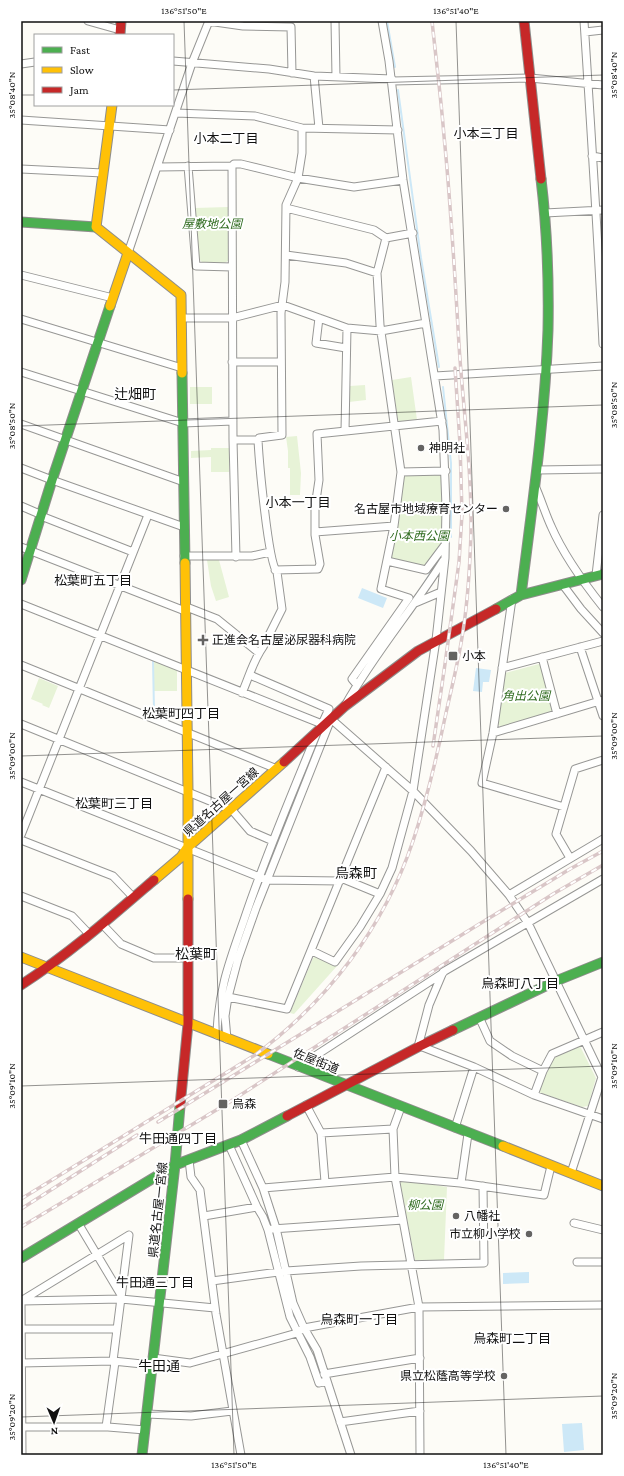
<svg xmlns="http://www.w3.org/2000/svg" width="624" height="1476" viewBox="0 0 624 1476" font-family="'Crimson Pro','Noto Sans JP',serif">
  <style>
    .green { fill: #e7f3d7 }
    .water { fill: #cde8f7 }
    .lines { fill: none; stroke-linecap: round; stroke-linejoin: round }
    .stream { stroke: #cde8f7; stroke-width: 2 }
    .street-casing { stroke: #979795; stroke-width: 9 }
    .fast-casing { stroke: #8e8d8b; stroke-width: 11 }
    .slow-casing { stroke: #8e8d8b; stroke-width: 11 }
    .jam-casing { stroke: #8e8d8b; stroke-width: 11 }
    .street { stroke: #fffffe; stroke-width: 7 }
    .fast { stroke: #4caf50; stroke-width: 9 }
    .slow { stroke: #ffc107; stroke-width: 9 }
    .jam { stroke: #c62828; stroke-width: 9 }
    .rail-casing { stroke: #d9c6c7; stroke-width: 3.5 }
    .rail { stroke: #fff; stroke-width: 2; stroke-dasharray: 6; stroke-linecap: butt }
    .ticks { fill: none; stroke: #111; stroke-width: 1; stroke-opacity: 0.45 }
    .poi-dot { fill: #646362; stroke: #fff; stroke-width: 1.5 }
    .labels { text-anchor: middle; stroke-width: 4; stroke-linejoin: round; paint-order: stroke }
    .park-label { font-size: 12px; font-style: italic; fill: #2f6b1f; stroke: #fff }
    .poi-label { font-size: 12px; fill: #111; stroke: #fff; text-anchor: start }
    .street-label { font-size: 12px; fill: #111; stroke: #fff }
    .neighbourhood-label { font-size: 13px; fill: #111; stroke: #fff }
    .quarter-label { font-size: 14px; fill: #111; stroke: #fff }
    .neatline { fill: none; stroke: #111; stroke-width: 1.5 }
    .ticks-label { font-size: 10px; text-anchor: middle; fill: #111 }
  </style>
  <rect width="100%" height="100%" fill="#fdfcf7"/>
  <path class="green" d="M 228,207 L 229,260 L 225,263 L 204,264 L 199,259 L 195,208 Z
    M 411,377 L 417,420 L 400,422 L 398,420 L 392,380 Z
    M 365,385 L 366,400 L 349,402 L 350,386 Z
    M 190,387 L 212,387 L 212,404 L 190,404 Z
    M 297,436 L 301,473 L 300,495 L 290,495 L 290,468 L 288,468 L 288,451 L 286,437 Z
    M 211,448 L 229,448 L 229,472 L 211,472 L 211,457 L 191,458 L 191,451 L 211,450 Z
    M 441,474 L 444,479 L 444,506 L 441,544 L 424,567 L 392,559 L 391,554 L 400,512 L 402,480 L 404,476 Z
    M 207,560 L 219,560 L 229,597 L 216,601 L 211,586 Z
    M 153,661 L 175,668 L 177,670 L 177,691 L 153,691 Z
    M 539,664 L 542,666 L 554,709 L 552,712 L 503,727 L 498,725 L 505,673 Z
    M 39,678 L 58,686 L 49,708 L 42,705 L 43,704 L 31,699 Z
    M 316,956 L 337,966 L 294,1014 L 290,1013 L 313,958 Z
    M 580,1046 L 596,1078 L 588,1106 L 582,1107 L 538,1092 L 554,1058 Z
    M 403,1180 L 447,1187 L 444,1260 L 415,1260 L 400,1183 Z"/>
  <path class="water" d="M 362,588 L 387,598 L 383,608 L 358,598 Z
    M 476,668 L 491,670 L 489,682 L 483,682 L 482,692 L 473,691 Z
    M 529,1272 L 529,1283 L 503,1284 L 503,1273 Z
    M 582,1423 L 584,1450 L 564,1452 L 562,1424 Z"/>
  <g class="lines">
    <path class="stream" d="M 387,21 L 395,67
      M 398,90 L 421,258 L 439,367
      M 443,387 L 451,463 L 451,537
      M 420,590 L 438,561
      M 153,661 L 154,710"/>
    <g class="street-casing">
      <path id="street" d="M 88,21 L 120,30
        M 208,21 L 243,26 L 291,27 L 292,73
        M 335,21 L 336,77
        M 584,21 C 591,129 598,236 603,344
        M 585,32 L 603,30
        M 173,61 L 269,69 L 314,76 L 392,79
        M 21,64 L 35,62
        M 314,76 L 319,128
        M 392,81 L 530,78 L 603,85
        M 176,113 L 255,116 L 302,128 L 398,130
        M 21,120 L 170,130
        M 592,156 L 603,158
        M 188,166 L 196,266 L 232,267
        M 232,166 L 233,440 L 236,557
        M 158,167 L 232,166 L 234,164 L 241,164 L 298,178 L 354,187 L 403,180
        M 21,169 L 103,173
        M 286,208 L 374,230 L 386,238 L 413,233
        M 545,213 L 603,210
        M 386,238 L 377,273 L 380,325 L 401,472 L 394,526
        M 128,253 L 192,63 L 209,21
        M 286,255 L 346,263 L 377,273
        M 21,275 L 113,298
        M 182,318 L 232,318 L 283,305 L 347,328 L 345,431
        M 319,318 L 316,343 L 346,348
        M 21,319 L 182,368
        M 347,328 L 381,331 L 426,323
        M 232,362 L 281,362
        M 21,372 L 183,423 L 233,421
        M 435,376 L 603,366
        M 21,424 L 184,482
        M 233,440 L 258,440 L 259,438 L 282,435 L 281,313 L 285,282 L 286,205 L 298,178 L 302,153 L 302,128
        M 21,468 L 52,480 L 184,527
        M 538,470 L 603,469
        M 401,472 L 446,471
        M 535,486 C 541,499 545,513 551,526 C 564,556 583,582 603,607
        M 21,506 L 42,515
        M 41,516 L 133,552
        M 315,532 L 394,526 L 381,589 L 409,598 L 352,679 L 357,685
        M 21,547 L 185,611 L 189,608 L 217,619 L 259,653
        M 184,556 L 252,556 L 270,552
        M 387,561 L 426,570 L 444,546
        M 275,570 L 318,569 L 320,564 L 315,535 L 315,507 L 319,480 L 317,434 L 442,421
        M 596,575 L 603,515
        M 563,585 L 581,609 L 603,633
        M 512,599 L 493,733 L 482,783 L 564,807
        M 415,603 L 441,592
        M 21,604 L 322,724 L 324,726
        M 580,647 L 603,716
        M 542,657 L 557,714
        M 21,665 L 277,769
        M 502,668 L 603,641
        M 250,675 L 329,709 L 322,724
        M 242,693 C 249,677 253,661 263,647 L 282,609 L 277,572 C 268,563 259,459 258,440
        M 346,704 C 374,654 412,610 443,561
        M 21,724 L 232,810 L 250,831 L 273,841
        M 493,733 L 603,700
        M 21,782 L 267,880 L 340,881
        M 21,835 L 148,515
        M 21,840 L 113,876 L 133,897
        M 570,858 L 556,834 L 575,769 L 603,760
        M 341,878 L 380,894
        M 509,895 L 603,839
        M 21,896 L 72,916 L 90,935
        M 102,924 L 121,944 L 154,958 L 188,958
        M 312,951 L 335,962 L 360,927 L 380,894 L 392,868 L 413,791 L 436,640 L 445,558 L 446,507 L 443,430 L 403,180 L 389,61 L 382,21
        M 228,997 L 287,1009 L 386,767
        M 480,1019 L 490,1041 L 512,1056 L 543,1071
        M 217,1035 C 218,991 230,960 244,920 C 265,857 291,796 316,735
        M 227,1039 L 225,1016 L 228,997 L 238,959 L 256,908 L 331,719 L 413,791 L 471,851 L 509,895 L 528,923 L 602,1077 L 571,1173
        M 420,1046 L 474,1067 L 534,1095 L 603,1119
        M 418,1047 L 429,1005 L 443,972 L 603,879
        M 298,1067 L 443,973
        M 534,1095 L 543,1071 L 552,1054 L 603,1032
        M 306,1105 L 321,1133 L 325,1182
        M 401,1107 L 393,1129 L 395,1177 L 419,1307 L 420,1455
        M 455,1128 L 474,1067
        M 321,1133 L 393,1129
        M 241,1140 L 263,1188 L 276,1228 L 293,1303 L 304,1328 L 317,1350 L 351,1455
        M 229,1145 L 257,1207 L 263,1217 L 268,1230 L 290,1317 L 310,1357 L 319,1383 L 327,1381
        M 189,1160 L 191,1177 L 200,1190 L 216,1314 L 241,1455
        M 461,1183 L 468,1134
        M 263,1188 L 395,1177 L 460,1183 L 544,1195 L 551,1166
        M 204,1216 L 257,1207
        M 78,1223 L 121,1295
        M 574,1223 L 603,1230
        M 272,1229 L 403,1220
        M 577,1262 L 603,1262
        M 212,1281 L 286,1271 L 361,1266 L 484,1263 L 483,1186
        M 21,1300 L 22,1455
        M 21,1301 L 129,1235 L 113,1361
        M 22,1301 L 121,1299 L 215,1308
        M 22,1329 L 117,1329
        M 153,1358 L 190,1363 L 297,1333 L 304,1328 L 419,1307 L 603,1305
        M 21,1363 L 113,1361 L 152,1365
        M 324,1374 L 420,1358
        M 147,1414 L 191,1416 L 232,1411
        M 340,1422 L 420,1411
        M 21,1427 L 108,1427 L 145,1430
        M 106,1427 L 115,1362"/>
    </g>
    <g class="fast-casing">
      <path id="fast" d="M 21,222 L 96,227
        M 182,373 L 185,563
        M 21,580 L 52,480 L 110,306
        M 521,595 C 532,507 545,419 548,330 C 549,280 547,229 541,179
        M 496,609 L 521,595 L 603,574
        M 453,1030 L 556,981 L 603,962
        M 268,1054 L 503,1146
        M 21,1258 L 175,1165 L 241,1140 L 287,1116
        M 142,1455 L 175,1165 L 180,1106"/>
    </g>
    <g class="slow-casing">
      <path id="slow" d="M 112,105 L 96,227 L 181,295 L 182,373
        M 110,306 L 128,253
        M 185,563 L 188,791 L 188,899
        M 154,880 L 181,857 L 187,848 L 284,762
        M 21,957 L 268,1054
        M 503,1146 L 603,1186"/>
    </g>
    <g class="jam-casing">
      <path id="jam" d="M 524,21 L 541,179
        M 120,35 L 121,21
        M 284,762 L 345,706 L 418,651 L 496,609
        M 21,985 C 69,954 111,917 154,880
        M 180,1106 L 188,1024 L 188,899
        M 287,1116 L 420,1046 L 453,1030"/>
    </g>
    <use href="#street" class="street"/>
    <use href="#fast" class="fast"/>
    <use href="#slow" class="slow"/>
    <use href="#jam" class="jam"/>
    <g class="rail-casing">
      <path id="rail" d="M 433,746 L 445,664 L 459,562 L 462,514 L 460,444 L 455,368
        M 158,1122 L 481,923 L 570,869 L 603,851
        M 21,1199 L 255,1055 C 328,1001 384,927 413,841 C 427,799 437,756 446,713 C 452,686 459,659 463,631 C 468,599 470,565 471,532 C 472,470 463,408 459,345 C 455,276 451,206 444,136 C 441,98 436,59 432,21
        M 21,1209 L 137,1135
        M 21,1227 L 228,1103 L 553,894 L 603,865"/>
    </g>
    <use href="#rail" class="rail"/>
  </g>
  <path class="ticks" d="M 184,21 L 234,1455M 456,21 L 506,1455M 173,90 L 603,75M 21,95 L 35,95M 21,426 L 603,405M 21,756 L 603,736M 21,1086 L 603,1066M 21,1417 L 603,1396"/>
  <g class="poi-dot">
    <circle cx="421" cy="448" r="4"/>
    <circle cx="506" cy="509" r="4"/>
    <path d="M201 634h4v4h4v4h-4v4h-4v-4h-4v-4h4z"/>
    <rect x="448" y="651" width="10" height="10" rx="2"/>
    <rect x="218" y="1099" width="10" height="10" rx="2"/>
    <circle cx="456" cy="1216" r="4"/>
    <circle cx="529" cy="1234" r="4"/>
    <circle cx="504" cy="1376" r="4"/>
  </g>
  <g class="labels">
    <g class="park-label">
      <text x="212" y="228">屋敷地公園</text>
      <text x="419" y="540">小本西公園</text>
      <text x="526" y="700">角出公園</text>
      <text x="425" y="1209">柳公園</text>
    </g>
    <g class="poi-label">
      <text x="429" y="452">神明社</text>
      <text x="498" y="513" text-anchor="end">名古屋市地域療育センター</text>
      <text x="212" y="644">正進会名古屋泌尿器科病院</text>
      <text x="462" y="660">小本</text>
      <text x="232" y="1108">烏森</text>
      <text x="464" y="1220">八幡社</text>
      <text x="521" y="1238" text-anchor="end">市立柳小学校</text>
      <text x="496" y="1380" text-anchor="end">県立松蔭高等学校</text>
    </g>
    <g class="street-label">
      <text transform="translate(221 802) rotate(-42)" y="4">県道名古屋一宮線</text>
      <text transform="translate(316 1061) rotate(22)" y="4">佐屋街道</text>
      <text transform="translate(158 1210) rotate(-84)" y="4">県道名古屋一宮線</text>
    </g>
    <g class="neighbourhood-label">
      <text x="486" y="138">小本三丁目</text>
      <text x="226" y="143">小本二丁目</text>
      <text x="298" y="507">小本一丁目</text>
      <text x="93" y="585">松葉町五丁目</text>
      <text x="181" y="718">松葉町四丁目</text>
      <text x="114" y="808">松葉町三丁目</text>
      <text x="520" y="988">烏森町八丁目</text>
      <text x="178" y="1143">牛田通四丁目</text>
      <text x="155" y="1287">牛田通三丁目</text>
      <text x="359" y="1324">烏森町一丁目</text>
      <text x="512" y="1343">烏森町二丁目</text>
    </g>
    <g class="quarter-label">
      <text x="135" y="399">辻畑町</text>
      <text x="356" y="878">烏森町</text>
      <text x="196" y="959">松葉町</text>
      <text x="159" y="1371">牛田通</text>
    </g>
  </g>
  <rect width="624" height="1476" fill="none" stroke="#ffffff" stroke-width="44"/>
  <rect x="34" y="34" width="140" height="72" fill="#ffffff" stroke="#a0a0a0"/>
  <rect x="42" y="47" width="20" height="6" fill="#4caf50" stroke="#a0a0a0"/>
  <text x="70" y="54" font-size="12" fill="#111111">Fast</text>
  <rect x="42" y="67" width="20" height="6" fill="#ffc107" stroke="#a0a0a0"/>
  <text x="70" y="74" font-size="12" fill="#111111">Slow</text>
  <rect x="42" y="87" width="20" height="6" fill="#c62828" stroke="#a0a0a0"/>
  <text x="70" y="94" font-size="12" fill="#111111">Jam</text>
  <g transform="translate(54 1422) rotate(178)" stroke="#ffffff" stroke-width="3" paint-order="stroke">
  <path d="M0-3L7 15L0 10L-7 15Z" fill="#111111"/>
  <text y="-6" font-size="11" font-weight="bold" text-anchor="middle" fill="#111111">N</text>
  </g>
  <rect x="22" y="22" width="580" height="1432" class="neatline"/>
  <g class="ticks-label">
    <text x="184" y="14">136°51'50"E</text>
    <text x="456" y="14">136°51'40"E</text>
    <text transform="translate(613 75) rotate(-90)" y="4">35°08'40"N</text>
    <text transform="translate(11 95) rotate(-90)" y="4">35°08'40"N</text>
    <text transform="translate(613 405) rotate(-90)" y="4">35°08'50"N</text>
    <text transform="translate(11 426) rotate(-90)" y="4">35°08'50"N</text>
    <text transform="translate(613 736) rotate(-90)" y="4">35°09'00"N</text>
    <text transform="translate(11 756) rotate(-90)" y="4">35°09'00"N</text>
    <text transform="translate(613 1066) rotate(-90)" y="4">35°09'10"N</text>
    <text transform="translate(11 1086) rotate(-90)" y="4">35°09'10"N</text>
    <text transform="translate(613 1396) rotate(-90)" y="4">35°09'20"N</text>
    <text transform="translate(11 1417) rotate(-90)" y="4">35°09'20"N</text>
    <text x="234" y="1468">136°51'50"E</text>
    <text x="506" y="1468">136°51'40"E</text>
  </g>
</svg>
